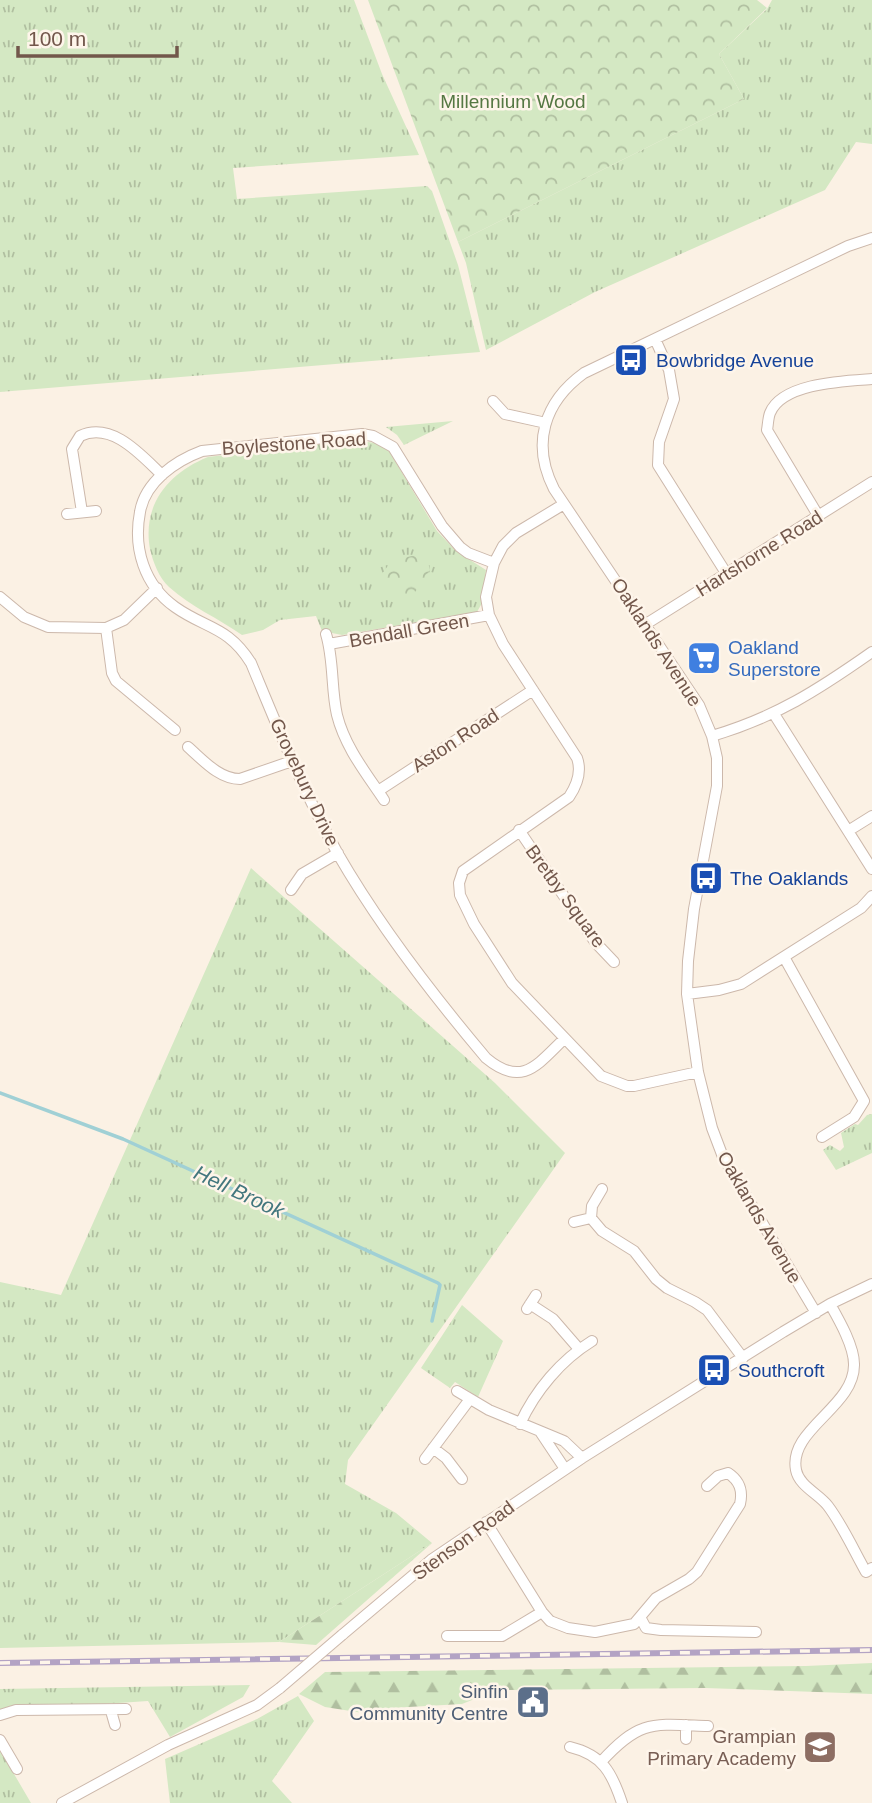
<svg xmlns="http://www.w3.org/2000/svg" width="872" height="1803" viewBox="0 0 872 1803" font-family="Helvetica,sans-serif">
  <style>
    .grass { fill: url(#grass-tufts) }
    .forest { fill: url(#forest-firs) }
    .park { fill: url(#park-crowns) }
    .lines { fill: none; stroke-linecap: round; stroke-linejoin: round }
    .stream { stroke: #a0d0d5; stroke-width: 3.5 }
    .minor-casing { stroke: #ccb8ab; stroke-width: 12 }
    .minor { stroke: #fff; stroke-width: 10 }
    .rail-casing { stroke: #b3a3c4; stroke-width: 6 }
    .rail { stroke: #fef5ea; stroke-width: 3.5; stroke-dasharray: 10; stroke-linecap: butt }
    .minor-bridge-casing { stroke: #ccb8ab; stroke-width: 12; stroke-linecap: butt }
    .minor-bridge { stroke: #fff; stroke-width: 10 }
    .labels { text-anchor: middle; stroke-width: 5; stroke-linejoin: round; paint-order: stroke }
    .park-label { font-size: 19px; fill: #557843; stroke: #fef5ea }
    .transit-label { font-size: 19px; fill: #164399; stroke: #fef5ea; text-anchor: start }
    .street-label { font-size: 19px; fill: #72574b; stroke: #fef5ea }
    .shop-label { font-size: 19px; fill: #366cbe; stroke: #fef5ea; text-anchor: start }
    .service-label { font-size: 19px; fill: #4e5e75; stroke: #fef5ea; text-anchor: end }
    .education-label { font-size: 19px; fill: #785e54; stroke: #fef5ea; text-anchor: end }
    .water-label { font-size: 21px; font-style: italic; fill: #43777e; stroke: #fef5ea }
  </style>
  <defs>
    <pattern id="grass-tufts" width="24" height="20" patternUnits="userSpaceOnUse" patternTransform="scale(1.75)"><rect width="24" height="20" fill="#d4e8c3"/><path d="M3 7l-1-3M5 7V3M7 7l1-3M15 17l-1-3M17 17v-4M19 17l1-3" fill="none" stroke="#b0bfa0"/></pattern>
    <pattern id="forest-firs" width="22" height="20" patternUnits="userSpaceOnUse" patternTransform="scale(1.75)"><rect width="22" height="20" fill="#d4e8c3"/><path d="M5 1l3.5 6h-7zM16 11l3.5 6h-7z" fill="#b0bfa0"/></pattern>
    <pattern id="park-crowns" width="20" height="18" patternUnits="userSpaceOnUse" patternTransform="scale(1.75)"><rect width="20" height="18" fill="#d4e8c3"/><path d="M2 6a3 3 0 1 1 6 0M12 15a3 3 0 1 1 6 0" fill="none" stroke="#b0bfa0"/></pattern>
  </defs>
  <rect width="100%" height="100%" fill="#fbf1e4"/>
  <path class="grass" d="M 0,0 L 354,0 L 382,74 L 419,155 L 233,168 L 237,199 L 427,186 L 432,191 L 458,265 L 480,352 L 0,392 Z
    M 772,0 L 872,0 L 872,144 L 856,142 L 825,190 L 595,292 L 486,350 L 466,263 L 458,242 L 744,99 L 719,54 L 767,9 Z
    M 453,421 L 404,445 L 397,435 L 386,427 Z
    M 353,440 L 375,443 L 389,451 L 437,531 L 456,551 L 486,570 L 482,603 L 477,612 L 342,635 L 322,631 L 316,616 L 280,620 L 263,630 L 242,635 C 218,618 191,607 169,587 C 159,578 153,562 150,549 C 142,505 168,473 208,457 Z
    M 251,868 L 495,1083 L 565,1153 L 348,1460 L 345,1484 L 396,1513 L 432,1543 L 279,1642 L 0,1648 L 0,1282 L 61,1295 Z
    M 872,1114 L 872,1153 L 836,1170 L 823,1150 L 830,1145 L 840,1151 L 844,1147 L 841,1133 L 855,1124 L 858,1125 L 867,1115 Z
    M 462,1305 L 503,1341 L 478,1397 L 455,1382 L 450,1388 L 421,1368 Z
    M 250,1685 L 243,1697 L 170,1737 L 148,1701 L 0,1711 L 0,1689 Z
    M 298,1696 L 314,1721 L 272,1781 L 292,1803 L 170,1803 L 165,1759 L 257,1719 Z
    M 0,1750 L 31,1803 L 0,1803 Z"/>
  <path class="forest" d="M 432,1543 L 316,1645 L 279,1642 Z
    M 872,1663 L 872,1694 L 705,1688 L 497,1690 L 462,1704 L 390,1708 L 376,1715 L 325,1707 L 299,1694 L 325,1672 L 806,1666 Z"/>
  <path class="park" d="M 368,0 L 757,0 L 767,8 L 719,54 L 744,99 L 458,242 Z
    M 417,555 L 428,562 L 430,570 L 411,598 L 402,600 L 385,588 L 382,574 L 392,560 Z"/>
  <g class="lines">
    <path class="stream" d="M 0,1093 L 123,1139 L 438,1283 L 440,1285 L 432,1321"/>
    <g class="minor-casing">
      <path id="minor" d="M 655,339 L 669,370 L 674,399 L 659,442 L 658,465 L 726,573
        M 493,401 L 505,414 L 546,423
        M 564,504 L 516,533 L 503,546 L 494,563 L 486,597 L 489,615 L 503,644 L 577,758 C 582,772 577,785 569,797 L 463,871 L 459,883 L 460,895 L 474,924 L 512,983 L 601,1076 L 627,1086 L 634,1086 L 698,1072
        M 82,512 L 72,449 L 80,436 C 112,421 141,455 162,475
        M 67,514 L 96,511
        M 819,517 L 767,430 C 768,425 768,418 770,413 C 782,383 844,381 872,379
        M 494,563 L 468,553 L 460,547 L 442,526 L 393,447 L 373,436 L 362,434 L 202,451 C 175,461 145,482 140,512 C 133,548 144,585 175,607 C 206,629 228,626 251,663 C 278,728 304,793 338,854 C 380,927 432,994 486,1058 C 522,1088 537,1065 564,1039
        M 0,597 L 24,617 L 48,627 L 106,628 L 124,620 L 157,588
        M 646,624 L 872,482
        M 106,628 L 112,673 L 116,681 L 175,730
        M 326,634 C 334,660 331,689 337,715 C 345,747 366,773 384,800
        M 329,644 L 489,615
        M 774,714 L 872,869
        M 712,736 C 776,717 818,690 872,652
        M 188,747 C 203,760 219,779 240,779 L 292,761
        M 378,791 L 533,690
        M 519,830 L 595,942 L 614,962
        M 848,831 L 872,816
        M 291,890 L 302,874 L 338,853
        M 784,957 L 864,1101 L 854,1117 L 822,1137
        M 687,994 L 719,990 L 741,984 L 861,908 L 872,896
        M 591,1218 L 602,1231 L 634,1251 L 656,1279 L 667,1288 L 695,1302 L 707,1310 L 743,1358
        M 574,1222 L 591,1218 L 592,1206 L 602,1189
        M 530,1304 L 553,1319 L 579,1349
        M 830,1304 C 839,1320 854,1346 854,1364 C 855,1407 788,1429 796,1470 C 799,1486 819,1494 828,1506 C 843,1526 854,1551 866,1572 L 872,1568
        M 527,1309 L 536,1295
        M 816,1313 L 723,1157 L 712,1128 L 698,1072 L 687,994 L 688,961 L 694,909 L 717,786 L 717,758 L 712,736 L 699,705 L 554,489 C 531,444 544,402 584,373 L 848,246 L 872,238
        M 457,1391 L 489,1410 L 564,1441 L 582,1458
        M 520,1424 C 535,1391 561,1360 592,1341
        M 541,1433 L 565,1469
        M 433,1448 L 446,1458 L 462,1479
        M 425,1459 L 470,1399
        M 486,1522 L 542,1612 L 550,1621 L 568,1628 L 595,1632 L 634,1624 L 656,1598 L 689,1579 L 697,1572 L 740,1504 C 743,1491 740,1481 728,1473 L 718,1476 L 707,1486
        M 640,1617 L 646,1628 L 661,1630 L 756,1632
        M 342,1635 L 431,1560 L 582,1458 L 783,1332 L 830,1304 L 872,1284
        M 447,1636 L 502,1636 L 542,1612
        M 111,1711 L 115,1725
        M 0,1715 L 16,1710 L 126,1709
        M 686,1725 L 686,1739
        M 0,1740 L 17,1769
        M 570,1747 C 603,1755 612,1773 622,1803
        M 601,1762 C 640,1719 653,1724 708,1726
        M 62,1803 L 168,1745 L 257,1705 L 280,1688"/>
    </g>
    <use href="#minor" class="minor"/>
    <g class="rail-casing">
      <path id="rail" d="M 0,1663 L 872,1650"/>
    </g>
    <use href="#rail" class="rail"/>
    <g class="minor-bridge-casing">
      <path id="minor-bridge" d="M 280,1688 L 342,1635"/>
    </g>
    <use href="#minor-bridge" class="minor-bridge"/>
  </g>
  <defs>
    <g id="bus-square" transform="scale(1.75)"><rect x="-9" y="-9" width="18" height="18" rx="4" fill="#1a4fb4" stroke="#fef5ea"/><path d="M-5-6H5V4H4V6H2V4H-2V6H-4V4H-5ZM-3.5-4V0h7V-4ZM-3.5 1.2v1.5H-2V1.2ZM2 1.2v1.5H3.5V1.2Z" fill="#fff"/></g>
    <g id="supermarket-square" transform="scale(1.75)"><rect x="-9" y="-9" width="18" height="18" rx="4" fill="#3f7fe0" stroke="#fef5ea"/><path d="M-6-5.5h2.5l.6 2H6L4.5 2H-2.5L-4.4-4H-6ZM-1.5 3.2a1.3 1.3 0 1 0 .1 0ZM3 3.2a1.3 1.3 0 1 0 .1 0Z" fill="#fff"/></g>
    <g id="civic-square" transform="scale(1.75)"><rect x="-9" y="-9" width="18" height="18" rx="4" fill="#5c6f8a" stroke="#fef5ea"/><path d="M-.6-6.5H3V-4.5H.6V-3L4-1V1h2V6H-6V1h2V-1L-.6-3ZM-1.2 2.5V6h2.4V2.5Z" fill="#fff"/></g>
    <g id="school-square" transform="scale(1.75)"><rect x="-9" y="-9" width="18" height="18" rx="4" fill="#8d6e63" stroke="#fef5ea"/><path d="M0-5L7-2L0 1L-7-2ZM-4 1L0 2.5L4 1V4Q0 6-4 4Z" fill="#fff"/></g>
  </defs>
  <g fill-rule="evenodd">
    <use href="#bus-square" x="631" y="360"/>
    <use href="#supermarket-square" x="704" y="658"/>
    <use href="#bus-square" x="706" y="878"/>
    <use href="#bus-square" x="714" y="1370"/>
    <use href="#civic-square" x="533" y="1702"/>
    <use href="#school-square" x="820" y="1747"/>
  </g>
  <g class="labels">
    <g class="park-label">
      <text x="513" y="108">Millennium Wood</text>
    </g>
    <g class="transit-label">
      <text x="656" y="367">Bowbridge Avenue</text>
      <text x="730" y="885">The Oaklands</text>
      <text x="738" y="1377">Southcroft</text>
    </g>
    <g class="street-label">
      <text transform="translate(294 443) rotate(-4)" y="7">Boylestone Road</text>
      <text transform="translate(759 553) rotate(-32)" y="7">Hartshorne Road</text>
      <text transform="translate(409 630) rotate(-10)" y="7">Bendall Green</text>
      <text transform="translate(657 642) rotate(57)" y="7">Oaklands Avenue</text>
      <text transform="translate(455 740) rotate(-33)" y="7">Aston Road</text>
      <text transform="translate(305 782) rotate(65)" y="7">Grovebury Drive</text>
      <text transform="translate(566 896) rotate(54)" y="7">Bretby Square</text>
      <text transform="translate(760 1217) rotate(60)" y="7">Oaklands Avenue</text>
      <text transform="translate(463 1540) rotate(-36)" y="7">Stenson Road</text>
    </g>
    <g class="shop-label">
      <text x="728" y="654">Oakland<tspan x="728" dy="22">Superstore</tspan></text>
    </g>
    <g class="service-label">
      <text x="508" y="1698">Sinfin<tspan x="508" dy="22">Community Centre</tspan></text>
    </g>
    <g class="education-label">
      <text x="796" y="1743">Grampian<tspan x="796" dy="22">Primary Academy</tspan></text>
    </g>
    <g class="water-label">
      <text transform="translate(239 1192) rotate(25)" y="7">Hell Brook</text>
    </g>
  </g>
  <path d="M18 46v10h159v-10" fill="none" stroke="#72574b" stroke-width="3.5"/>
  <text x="28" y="46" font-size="21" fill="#72574b" stroke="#fef5ea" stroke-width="5" paint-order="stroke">100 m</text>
</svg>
